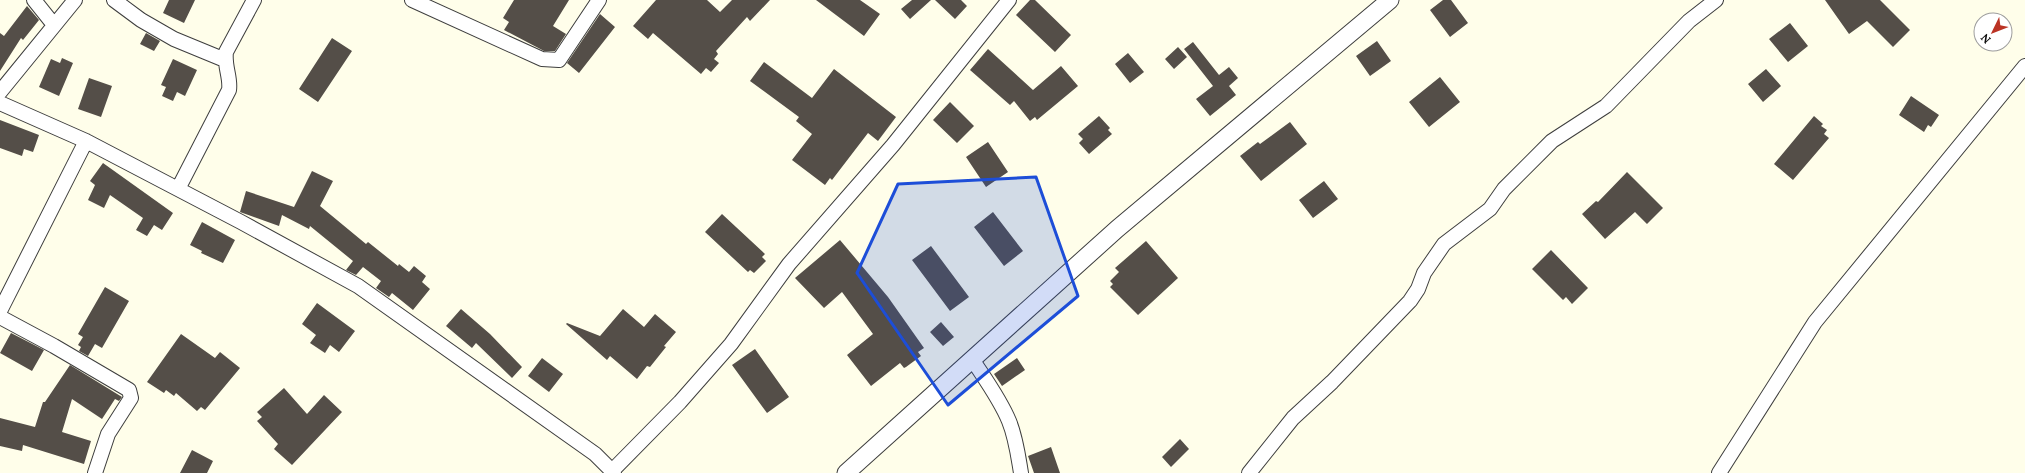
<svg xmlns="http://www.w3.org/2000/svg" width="2025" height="473" viewBox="0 0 2025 473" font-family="Lora,serif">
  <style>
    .building { fill: #544e48 }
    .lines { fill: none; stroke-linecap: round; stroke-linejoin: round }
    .minor-casing { stroke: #3e3e3e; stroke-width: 16 }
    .tertiary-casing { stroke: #3e3e3e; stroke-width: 19 }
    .minor { stroke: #fff; stroke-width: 14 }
    .tertiary { stroke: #fff; stroke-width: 17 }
    .marked { fill: #1d4ed8; fill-opacity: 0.2; stroke: #1d4ed8; stroke-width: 3; stroke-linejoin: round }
  </style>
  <rect width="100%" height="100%" fill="#fffeea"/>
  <path class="building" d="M 169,0 L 195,0 L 184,23 L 163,13 Z
    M 514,0 L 569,0 L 553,26 L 566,34 L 555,51 L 544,51 L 504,30 L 509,22 L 503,18 Z
    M 656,0 L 707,0 L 720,12 L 732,0 L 770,0 L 750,21 L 747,17 L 716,51 L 718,54 L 714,59 L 719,63 L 711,72 L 706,68 L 701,74 L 653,33 L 648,39 L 633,26 Z
    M 816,0 L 860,0 L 880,14 L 864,36 Z
    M 912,0 L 931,0 L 910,19 L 901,9 Z
    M 935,0 L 961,0 L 967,6 L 955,19 Z
    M 1030,0 L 1035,0 L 1071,35 L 1055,52 L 1016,15 Z
    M 1443,0 L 1451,0 L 1468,23 L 1450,37 L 1430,10 Z
    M 1825,0 L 1880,0 L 1910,30 L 1893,47 L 1867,21 L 1849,34 Z
    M 27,6 L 39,20 L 23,40 L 21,38 L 0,71 L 0,33 L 4,36 Z
    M 600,14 L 615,27 L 579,73 L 567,63 Z
    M 1790,23 L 1808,46 L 1788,62 L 1769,39 Z
    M 146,33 L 160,41 L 154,51 L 140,44 Z
    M 332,38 L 352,51 L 318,102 L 299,89 Z
    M 1377,41 L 1391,61 L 1370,76 L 1356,56 Z
    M 1193,42 L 1219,75 L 1229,67 L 1238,78 L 1229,86 L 1236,95 L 1210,116 L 1196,99 L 1213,86 L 1184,49 Z
    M 1178,47 L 1187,57 L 1174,69 L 1165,59 Z
    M 988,49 L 1033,90 L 1061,66 L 1078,86 L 1037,120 L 1035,117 L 1030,121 L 1014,101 L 1010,105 L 970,70 Z
    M 1128,53 L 1144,72 L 1130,83 L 1115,64 Z
    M 62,58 L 73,63 L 59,96 L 39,87 L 51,59 L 60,63 Z
    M 173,59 L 197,70 L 185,96 L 177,92 L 173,101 L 162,96 L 166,87 L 161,85 Z
    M 764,62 L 812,98 L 834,69 L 896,117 L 878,141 L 868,133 L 832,180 L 830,178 L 825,185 L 792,160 L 812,134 L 796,121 L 799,117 L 750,81 Z
    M 1766,69 L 1781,86 L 1763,102 L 1748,84 Z
    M 1440,77 L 1460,102 L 1429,127 L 1409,102 Z
    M 89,78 L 112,86 L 101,117 L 78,109 Z
    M 1911,96 L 1939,115 L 1931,127 L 1928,125 L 1924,132 L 1899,115 Z
    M 950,102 L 974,126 L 957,143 L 933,120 Z
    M 1099,116 L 1110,128 L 1108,130 L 1112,134 L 1089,154 L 1079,143 L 1083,139 L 1078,134 Z
    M 1814,116 L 1823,124 L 1821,126 L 1827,130 L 1824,134 L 1829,138 L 1793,180 L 1774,164 Z
    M 0,120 L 39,135 L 33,152 L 24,149 L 22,156 L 0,148 Z
    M 1290,122 L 1307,144 L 1261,181 L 1240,156 L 1258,142 L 1260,144 Z
    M 988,142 L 1008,172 L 986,187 L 966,157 Z
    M 103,163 L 173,213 L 162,230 L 154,225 L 147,236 L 136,230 L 143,218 L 110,195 L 104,208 L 88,200 L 95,185 L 90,181 Z
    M 312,171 L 333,181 L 320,206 L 366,244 L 368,242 L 398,266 L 399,264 L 409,272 L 414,266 L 426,276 L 422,282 L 430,289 L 413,310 L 392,293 L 389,297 L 376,288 L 381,281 L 363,267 L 356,275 L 346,270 L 353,261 L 310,226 L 309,229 L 282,215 L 279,226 L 240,212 L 246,191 L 294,207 Z
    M 1627,172 L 1663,208 L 1647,224 L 1635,212 L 1605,239 L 1582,214 L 1596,201 L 1598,202 Z
    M 1324,181 L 1338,199 L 1313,218 L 1299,200 Z
    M 993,212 L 1023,251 L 1004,266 L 974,227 Z
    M 722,214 L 765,254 L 762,257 L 766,261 L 754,273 L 750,270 L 748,272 L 705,232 Z
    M 202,222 L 235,240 L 223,263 L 201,253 L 202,251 L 190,245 Z
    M 840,240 L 888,297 L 924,348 L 918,352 L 921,356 L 906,367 L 904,368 L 900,363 L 871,386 L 847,355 L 873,334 L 842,292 L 824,308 L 795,278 Z
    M 1146,241 L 1178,278 L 1138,315 L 1110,287 L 1113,284 L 1110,281 L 1119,272 L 1115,268 Z
    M 931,246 L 969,297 L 950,311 L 912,260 Z
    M 1551,250 L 1588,288 L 1572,304 L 1566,297 L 1563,300 L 1532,269 Z
    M 105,287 L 129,301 L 102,348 L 95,344 L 88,356 L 79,351 L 81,347 L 78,345 L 83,337 L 78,334 Z
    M 317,303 L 355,331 L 339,352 L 330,345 L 325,353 L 310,343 L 316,335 L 302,324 Z
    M 461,309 L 490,334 L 522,367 L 512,378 L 476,343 L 472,348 L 446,326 Z
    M 623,309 L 644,327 L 655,314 L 676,332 L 664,346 L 666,347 L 650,367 L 647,366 L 637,379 L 610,356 L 607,360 L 566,324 L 567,323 L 600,336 Z
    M 941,322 L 954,337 L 943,346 L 930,332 Z
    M 11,333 L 44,350 L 32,371 L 0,353 Z
    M 181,334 L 215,358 L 220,352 L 240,368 L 205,410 L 201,407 L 197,411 L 176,393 L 174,396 L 166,390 L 164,393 L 147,382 Z
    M 755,349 L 789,397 L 767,413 L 732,365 Z
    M 542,358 L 563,374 L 549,392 L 528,376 Z
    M 1017,358 L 1025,370 L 1002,386 L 994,374 Z
    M 70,365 L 122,397 L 119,401 L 115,399 L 102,419 L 72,399 L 62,432 L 91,441 L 84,464 L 23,445 L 22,451 L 0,446 L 0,418 L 35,427 L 43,402 L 45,402 Z
    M 284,388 L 307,414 L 324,395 L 342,412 L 292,465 L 274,449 L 278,444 L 257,421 L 262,417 L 257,412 Z
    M 1180,439 L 1189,449 L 1171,467 L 1162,457 Z
    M 1051,447 L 1060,473 L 1034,473 L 1028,456 Z
    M 192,450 L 213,461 L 207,473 L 180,473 Z"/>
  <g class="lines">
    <g class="minor-casing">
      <path id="minor" d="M 34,0 L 54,25
        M 114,0 L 141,20 L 174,39 L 225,60
        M 412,0 L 542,59 L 559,60 L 599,0
        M 0,92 L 75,0
        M 0,103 L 86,141 L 241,222 L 358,286 L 595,454 L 614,473
        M 178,189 L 229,90 C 231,78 224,66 226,52 L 254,0
        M 0,311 L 86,141
        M 0,317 L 54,346 L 129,390 L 131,398 L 108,434 L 95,473
        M 972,359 C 985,379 1000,399 1009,421 C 1016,438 1018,455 1021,473
        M 612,471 L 680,402 L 731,344 L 789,264 L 893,145 L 1009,0
        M 1249,473 L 1293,418 L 1332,382 L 1410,301 L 1418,289 L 1424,273 L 1444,244 L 1490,209 L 1504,189 L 1552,141 L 1606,106 L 1689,21 L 1716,0
        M 1719,473 L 1815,322 L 2025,66"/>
    </g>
    <g class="tertiary-casing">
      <path id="tertiary" d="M 846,473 L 1117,229 L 1390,0"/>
    </g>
    <use href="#minor" class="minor"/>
    <use href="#tertiary" class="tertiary"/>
  </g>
  <path class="marked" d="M 1036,177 L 1078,296 L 948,405 L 857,273 L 898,184 Z"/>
  <g transform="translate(1993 32) rotate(227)"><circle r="19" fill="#ffffff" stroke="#9d9d9d"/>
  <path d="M0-3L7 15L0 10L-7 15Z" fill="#bb3324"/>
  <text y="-6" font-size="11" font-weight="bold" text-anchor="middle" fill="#0b0b0b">N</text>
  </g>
</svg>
